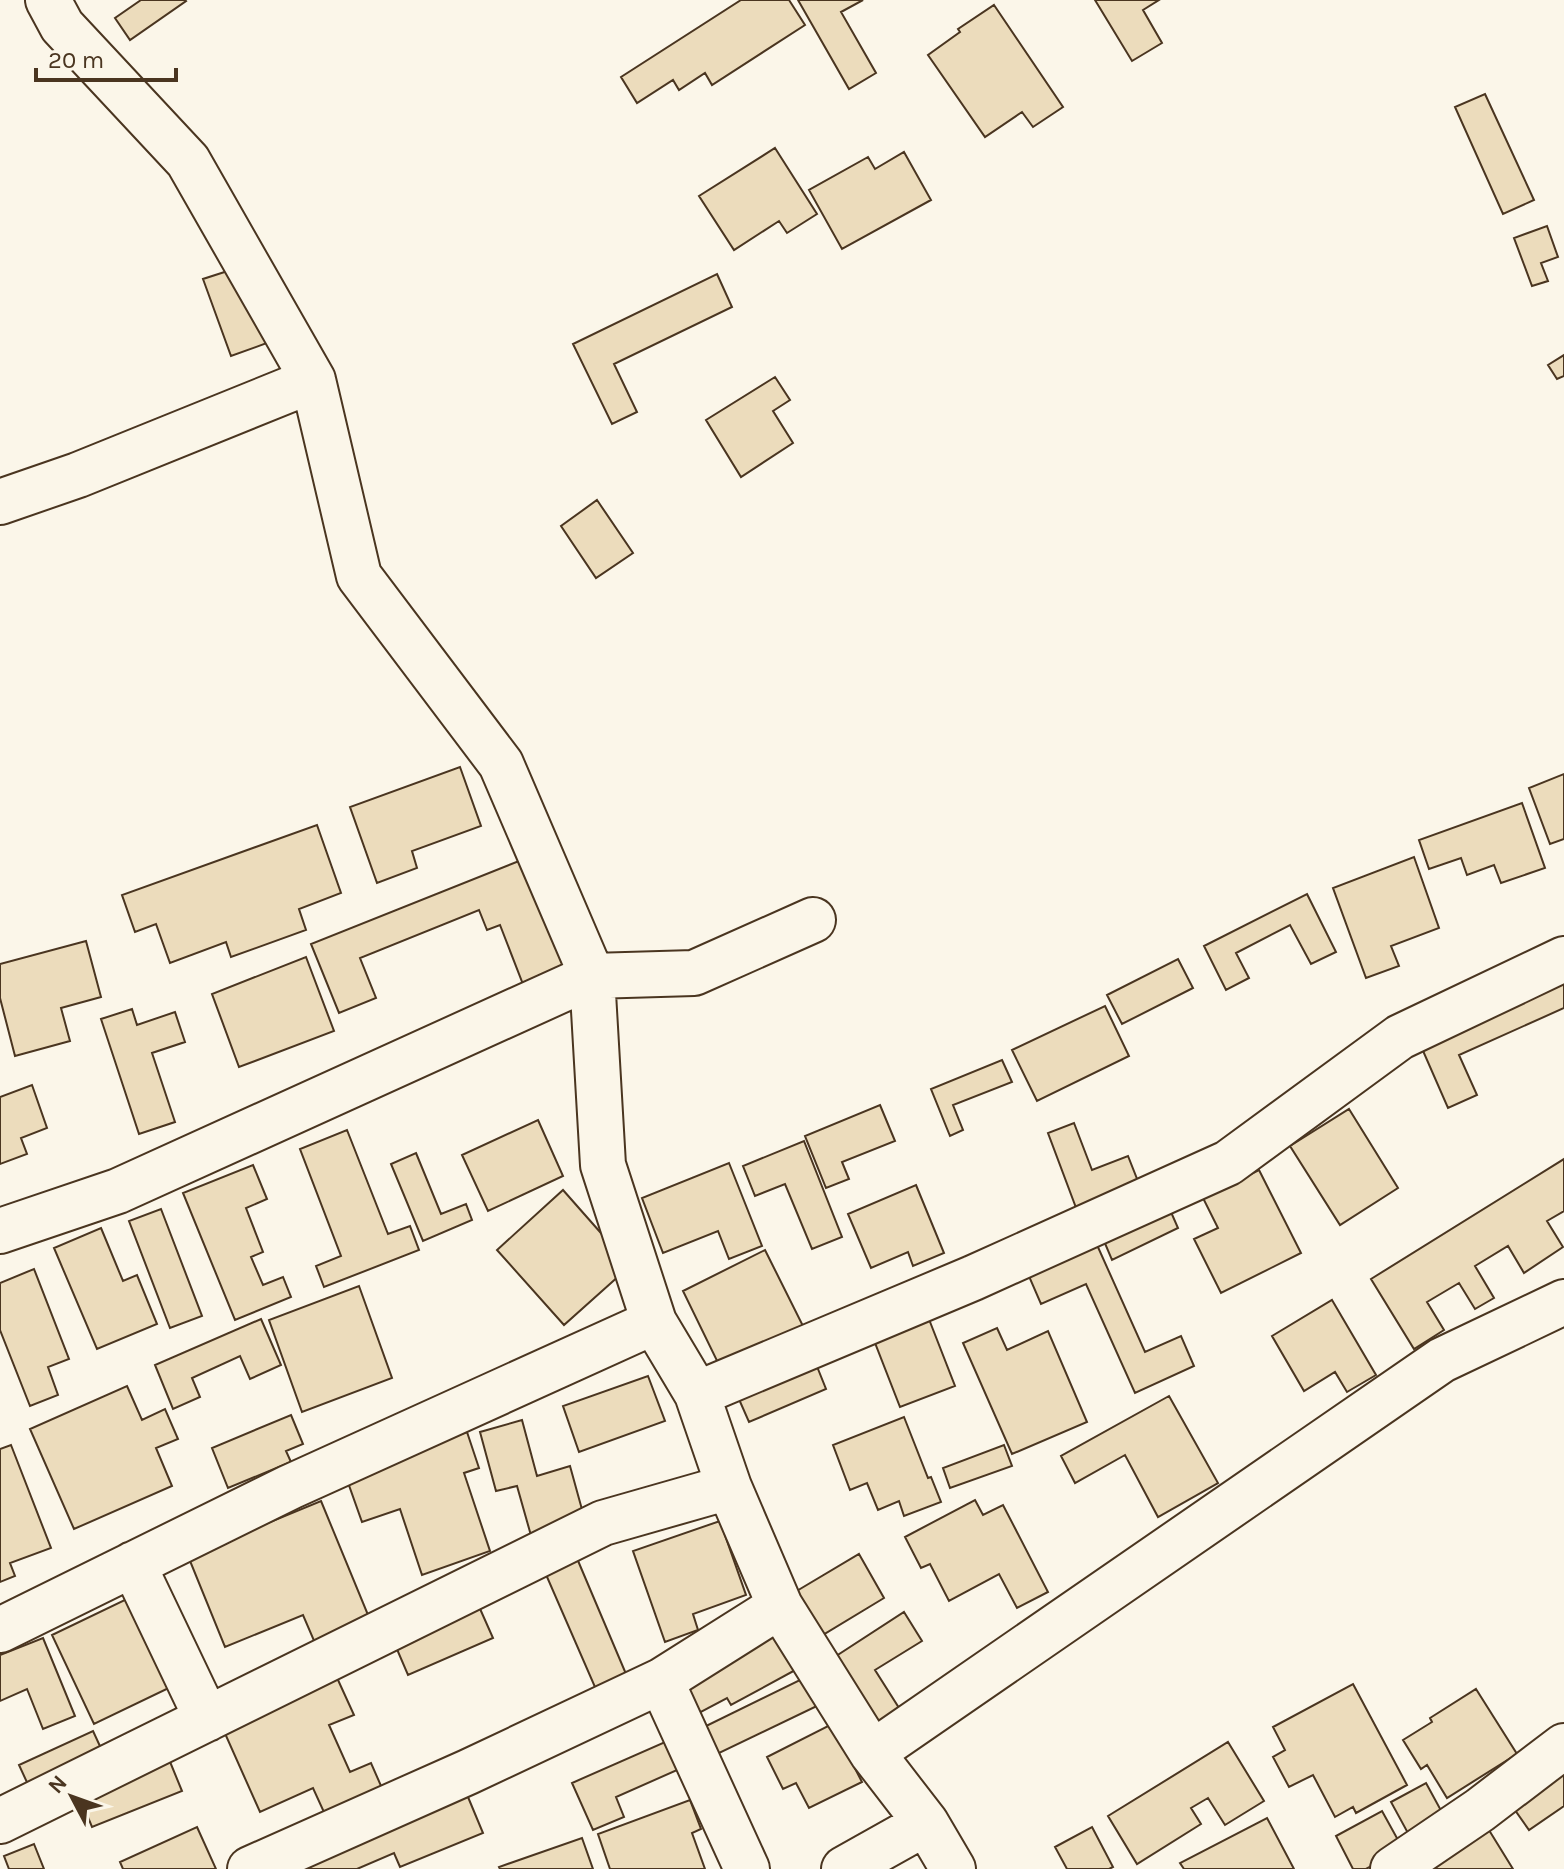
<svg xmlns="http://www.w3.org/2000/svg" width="1564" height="1869" viewBox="0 0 1564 1869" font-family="Karla,sans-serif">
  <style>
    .building { fill: #ecdcbc; stroke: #4a3520; stroke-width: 2 }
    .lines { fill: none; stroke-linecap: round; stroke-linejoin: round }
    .minor-casing { stroke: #4a3520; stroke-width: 48 }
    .minor { stroke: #fbf6e9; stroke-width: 44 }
  </style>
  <rect width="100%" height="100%" fill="#fbf6e9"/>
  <path class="building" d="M 141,0 L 185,0 L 186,1 L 130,40 L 115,18 Z
    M 741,0 L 789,0 L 805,25 L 712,85 L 705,73 L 679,90 L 673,80 L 637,103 L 621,77 Z
    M 798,0 L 863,0 L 841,12 L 876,73 L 849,89 Z
    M 1095,0 L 1159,0 L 1143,10 L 1162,43 L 1132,61 Z
    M 994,5 L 1063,107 L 1033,127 L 1022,112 L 985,137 L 928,55 L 960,32 L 958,29 Z
    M 1485,94 L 1534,200 L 1503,214 L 1455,107 Z
    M 775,148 L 817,214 L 787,233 L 779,221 L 734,250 L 699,196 Z
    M 904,152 L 931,200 L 842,249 L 809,190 L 868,157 L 875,169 Z
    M 1547,226 L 1558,257 L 1541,263 L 1548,281 L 1532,286 L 1514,238 Z
    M 240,267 L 267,343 L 231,356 L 203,279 Z
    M 717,274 L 732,307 L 614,364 L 637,412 L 612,424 L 573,344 Z
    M 1564,355 L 1564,376 L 1557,379 L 1548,365 Z
    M 775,377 L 790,400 L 773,411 L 793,443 L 741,477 L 706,420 Z
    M 597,500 L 633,553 L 596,578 L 561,526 Z
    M 460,767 L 481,826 L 412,851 L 417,868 L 377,883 L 350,807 Z
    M 1564,774 L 1564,839 L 1550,844 L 1529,788 Z
    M 1522,803 L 1545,868 L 1501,883 L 1494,865 L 1467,875 L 1461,858 L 1429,869 L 1419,840 Z
    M 317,825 L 341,893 L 299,909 L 306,930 L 231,957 L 226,942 L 170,963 L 156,924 L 135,932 L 122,895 Z
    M 1414,857 L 1439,928 L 1391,946 L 1399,966 L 1366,978 L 1333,888 Z
    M 524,859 L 569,975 L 526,992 L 500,925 L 487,930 L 479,910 L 360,958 L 376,998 L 339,1013 L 311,944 Z
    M 1307,894 L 1336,952 L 1311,964 L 1290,925 L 1236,953 L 1249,978 L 1226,990 L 1204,946 Z
    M 86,941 L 101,997 L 61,1008 L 70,1041 L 15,1056 L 0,998 L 0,964 Z
    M 306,957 L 334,1031 L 239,1067 L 212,994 Z
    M 1178,959 L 1193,988 L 1122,1024 L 1107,995 Z
    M 1564,980 L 1564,1008 L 1459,1055 L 1477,1095 L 1448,1108 L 1420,1044 Z
    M 1105,1006 L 1129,1056 L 1037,1101 L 1012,1050 Z
    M 132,1009 L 137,1025 L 175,1012 L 185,1042 L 152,1053 L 175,1122 L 139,1134 L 101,1019 Z
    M 1002,1060 L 1012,1082 L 953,1105 L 963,1130 L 950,1136 L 931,1089 Z
    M 32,1085 L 47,1128 L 21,1138 L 27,1154 L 0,1164 L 0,1097 Z
    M 880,1105 L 895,1141 L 842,1162 L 849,1179 L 826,1188 L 805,1136 Z
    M 1349,1109 L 1398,1188 L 1340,1225 L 1290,1146 Z
    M 538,1120 L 563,1176 L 488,1211 L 462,1155 Z
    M 1074,1123 L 1092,1170 L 1128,1156 L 1141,1189 L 1078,1213 L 1048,1133 Z
    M 347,1130 L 388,1234 L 410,1226 L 419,1250 L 324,1287 L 316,1266 L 341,1256 L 300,1149 Z
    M 804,1141 L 842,1237 L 812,1249 L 785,1184 L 755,1196 L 743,1166 Z
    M 416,1153 L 441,1214 L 466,1204 L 472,1220 L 423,1241 L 391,1164 Z
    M 1564,1159 L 1564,1211 L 1547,1221 L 1563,1247 L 1524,1273 L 1508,1246 L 1475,1266 L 1494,1298 L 1475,1309 L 1459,1283 L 1427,1302 L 1444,1330 L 1414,1349 L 1371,1279 Z
    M 729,1163 L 762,1246 L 729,1259 L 718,1231 L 663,1253 L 642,1198 Z
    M 253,1165 L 267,1199 L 246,1208 L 263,1252 L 251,1257 L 263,1285 L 283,1277 L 291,1297 L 235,1320 L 183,1193 Z
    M 1259,1170 L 1301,1253 L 1221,1293 L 1194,1239 L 1218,1228 L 1203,1198 Z
    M 916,1185 L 944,1253 L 913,1266 L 908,1252 L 871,1268 L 848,1214 Z
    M 563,1190 L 630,1266 L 564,1325 L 497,1250 Z
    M 1167,1203 L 1178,1228 L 1112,1260 L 1101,1234 Z
    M 161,1209 L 202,1316 L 170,1328 L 129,1221 Z
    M 101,1228 L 123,1281 L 137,1275 L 157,1324 L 97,1349 L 54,1248 Z
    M 1093,1236 L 1145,1352 L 1181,1336 L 1194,1366 L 1135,1393 L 1086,1284 L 1041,1304 L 1025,1267 Z
    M 765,1250 L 804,1328 L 721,1369 L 683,1291 Z
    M 34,1269 L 69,1359 L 48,1367 L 58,1395 L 30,1406 L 0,1330 L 0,1283 Z
    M 359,1286 L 392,1378 L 302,1412 L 269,1320 Z
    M 1332,1300 L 1376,1375 L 1347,1392 L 1335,1372 L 1304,1391 L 1272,1336 Z
    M 925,1309 L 955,1386 L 900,1407 L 870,1330 Z
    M 261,1319 L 281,1365 L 250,1379 L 240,1356 L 192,1378 L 200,1397 L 173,1409 L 155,1365 Z
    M 997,1328 L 1007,1350 L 1048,1331 L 1087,1422 L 1012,1454 L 963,1343 Z
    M 816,1364 L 826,1389 L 749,1422 L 738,1397 Z
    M 648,1376 L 665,1421 L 579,1452 L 563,1406 Z
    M 127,1386 L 142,1420 L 165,1409 L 178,1439 L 156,1448 L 172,1486 L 74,1529 L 30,1429 Z
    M 1169,1396 L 1218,1483 L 1158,1517 L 1125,1455 L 1075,1483 L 1061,1456 Z
    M 291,1415 L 303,1444 L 286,1451 L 291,1462 L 228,1488 L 212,1448 Z
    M 904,1417 L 928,1478 L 931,1477 L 941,1502 L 904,1516 L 899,1501 L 878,1510 L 867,1483 L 850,1490 L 833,1445 Z
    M 522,1420 L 537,1476 L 570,1466 L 586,1524 L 532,1539 L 517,1486 L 496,1491 L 480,1432 Z
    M 467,1432 L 479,1468 L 464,1473 L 490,1551 L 422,1575 L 400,1509 L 362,1522 L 345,1474 Z
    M 11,1445 L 51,1548 L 10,1563 L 15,1576 L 0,1582 L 0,1449 Z
    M 1004,1445 L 1012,1466 L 950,1488 L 943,1468 Z
    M 975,1500 L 983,1515 L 1003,1505 L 1048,1592 L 1017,1608 L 999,1574 L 949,1601 L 930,1564 L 921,1568 L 905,1537 Z
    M 321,1501 L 373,1627 L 318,1650 L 303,1615 L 225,1647 L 188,1556 Z
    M 720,1521 L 746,1595 L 693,1614 L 698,1630 L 665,1642 L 633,1551 Z
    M 859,1554 L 884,1598 L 821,1636 L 795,1592 Z
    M 576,1556 L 629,1681 L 598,1694 L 544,1570 Z
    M 133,1596 L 175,1685 L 94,1724 L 52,1635 Z
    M 477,1602 L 493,1638 L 408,1675 L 393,1640 Z
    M 904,1612 L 922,1641 L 875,1670 L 906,1719 L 878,1737 L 830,1660 Z
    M 778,1630 L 799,1668 L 731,1705 L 727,1698 L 699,1713 L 682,1682 Z
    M 43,1638 L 75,1716 L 43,1729 L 27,1689 L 0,1701 L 0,1655 Z
    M 333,1669 L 354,1715 L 329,1725 L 350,1772 L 371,1763 L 385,1795 L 328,1821 L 313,1788 L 260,1812 L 219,1720 Z
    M 806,1677 L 819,1705 L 715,1755 L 702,1728 Z
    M 1353,1684 L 1407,1785 L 1356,1813 L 1353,1807 L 1335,1817 L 1313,1775 L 1289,1787 L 1273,1757 L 1285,1750 L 1273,1727 Z
    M 1476,1689 L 1517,1754 L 1447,1798 L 1427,1765 L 1421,1769 L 1403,1740 L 1432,1722 L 1430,1718 Z
    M 832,1724 L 862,1782 L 809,1808 L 796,1783 L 783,1789 L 767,1757 Z
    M 93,1731 L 105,1757 L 31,1791 L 19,1765 Z
    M 681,1735 L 693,1763 L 616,1797 L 624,1817 L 593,1830 L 572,1783 Z
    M 1228,1742 L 1264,1801 L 1225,1825 L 1208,1798 L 1191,1808 L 1201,1824 L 1137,1864 L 1108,1816 Z
    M 166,1752 L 182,1791 L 92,1827 L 76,1788 Z
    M 1564,1765 L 1564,1806 L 1529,1830 L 1510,1803 Z
    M 1426,1783 L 1444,1816 L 1409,1835 L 1391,1802 Z
    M 463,1785 L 483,1833 L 400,1867 L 394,1853 L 357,1869 L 284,1869 Z
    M 690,1800 L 701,1829 L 692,1833 L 705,1869 L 610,1869 L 598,1834 Z
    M 1382,1811 L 1403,1849 L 1366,1869 L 1353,1869 L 1336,1836 Z
    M 1267,1818 L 1294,1869 L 1184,1869 L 1180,1863 Z
    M 1484,1822 L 1513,1869 L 1423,1869 Z
    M 197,1827 L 216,1869 L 123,1869 L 120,1862 Z
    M 1092,1827 L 1113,1867 L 1109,1869 L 1067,1869 L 1055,1847 Z
    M 582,1838 L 593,1869 L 500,1869 L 499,1867 Z
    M 34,1844 L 44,1869 L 9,1869 L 4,1856 Z"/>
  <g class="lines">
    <g class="minor-casing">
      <path id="minor" d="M 48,0 L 62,26 L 188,161 L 313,380 L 359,576 L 501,764 L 592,976 L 603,1165 L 654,1322 L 697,1394 L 729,1487 L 780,1606 L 872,1753 L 926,1823 L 953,1869
        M 0,502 L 78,475 L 313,380
        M 0,1231 L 118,1191 L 592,976 L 694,973 L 813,920
        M 697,1394 L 973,1278 L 1228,1163 L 1400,1037 L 1564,959
        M 133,1564 L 207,1719
        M 0,1630 L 290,1487 L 654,1322
        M 661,1681 L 747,1869
        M 872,1753 L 1442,1360 L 1564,1302
        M 0,1821 L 603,1523 L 729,1487
        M 250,1869 L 468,1772 L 661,1681 L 780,1606
        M 844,1869 L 926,1823
        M 1393,1869 L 1480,1810 L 1564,1746"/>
    </g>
    <use href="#minor" class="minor"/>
  </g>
  <g transform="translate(72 1797) rotate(311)" stroke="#fbf6e9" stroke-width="6" paint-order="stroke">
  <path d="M0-6L14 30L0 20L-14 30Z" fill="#4a3520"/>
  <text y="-12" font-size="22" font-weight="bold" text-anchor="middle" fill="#4a3520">N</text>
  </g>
  <path d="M36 68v12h140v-12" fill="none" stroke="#4a3520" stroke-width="4"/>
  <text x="48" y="68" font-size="24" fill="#4a3520" stroke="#fbf6e9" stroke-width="6" paint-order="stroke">20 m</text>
</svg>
